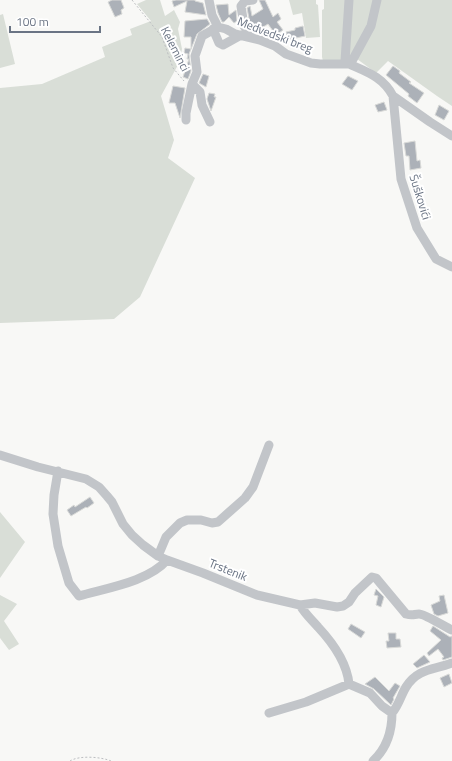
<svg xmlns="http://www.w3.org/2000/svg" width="452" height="761" viewBox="0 0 452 761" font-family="'Titillium Web',sans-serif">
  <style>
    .green { fill: #d9ded7 }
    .building { fill: #acb1b8; stroke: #d9dad8 }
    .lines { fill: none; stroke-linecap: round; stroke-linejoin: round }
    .path { stroke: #bcbec1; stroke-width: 1; stroke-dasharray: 2 2; stroke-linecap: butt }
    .minor { stroke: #c2c5c9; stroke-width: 9 }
    .labels { text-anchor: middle; stroke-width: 4; stroke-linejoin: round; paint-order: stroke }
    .street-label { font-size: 12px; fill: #6a7484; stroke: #fff }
  </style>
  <rect width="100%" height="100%" fill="#f8f8f6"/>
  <path class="green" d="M 146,0 L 160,0 L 165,16 L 174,10 L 180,22 L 178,29 L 182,49 L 179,63 L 161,96 L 174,140 L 168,158 L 195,178 L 140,297 L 114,319 L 0,323 L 0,88 L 42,84 L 105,57 L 102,47 L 132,35 L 130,29 L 151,21 L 137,4 Z
    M 289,0 L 316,0 L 316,4 L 318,5 L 320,37 L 306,38 L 302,13 L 293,15 Z
    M 324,0 L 348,0 L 343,62 L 323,61 L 322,57 L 322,10 L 324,9 Z
    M 351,0 L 452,0 L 452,106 L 437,96 L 388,61 L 376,73 L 353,56 L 346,57 Z
    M 3,14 L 15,64 L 0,68 L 0,15 Z
    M 0,512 L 25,542 L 0,578 Z
    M 0,595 L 17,604 L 4,621 L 19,644 L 9,650 L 0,638 Z"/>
  <path class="building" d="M 112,0 L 121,0 L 124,8 L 121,10 L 122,14 L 115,17 L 108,2 Z
    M 176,0 L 195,0 L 195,1 L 203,3 L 206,15 L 185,12 L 187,1 L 174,7 L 172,1 Z
    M 259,0 L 265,0 L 273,17 L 278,13 L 281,19 L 277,22 L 283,30 L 276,35 L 268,24 L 255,32 L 250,24 L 247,8 L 250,6 L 252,16 L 263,9 Z
    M 228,4 L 229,15 L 236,10 L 237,21 L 234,23 L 229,17 L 224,22 L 222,22 L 218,13 L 216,5 Z
    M 207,19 L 210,24 L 197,34 L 189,54 L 191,71 L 188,79 L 183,77 L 189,59 L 187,59 L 188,54 L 184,53 L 185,48 L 191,49 L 191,37 L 184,37 L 185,21 Z
    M 303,26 L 305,36 L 287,40 L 286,32 L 295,30 L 295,28 Z
    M 393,66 L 400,71 L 399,73 L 411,82 L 409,83 L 424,93 L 417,103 L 408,96 L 409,94 L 386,75 Z
    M 203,74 L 209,76 L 206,87 L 199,83 Z
    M 348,76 L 358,81 L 352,90 L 342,84 Z
    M 173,86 L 185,88 L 180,118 L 175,103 L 169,103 Z
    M 209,93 L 215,94 L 214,97 L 216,97 L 211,111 L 207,99 Z
    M 384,102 L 387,110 L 378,112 L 375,105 Z
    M 439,105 L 449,111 L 444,120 L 435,115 Z
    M 415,141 L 417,161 L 420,160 L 421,168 L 410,170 L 409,156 L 406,156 L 404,143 Z
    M 90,497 L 94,503 L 87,508 L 86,507 L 71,516 L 67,510 L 74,505 L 75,507 Z
    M 376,589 L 384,597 L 381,607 L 376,605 L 378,596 L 374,595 Z
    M 444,595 L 448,613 L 438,616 L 434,614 L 431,605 L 440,601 L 439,596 Z
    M 351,624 L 365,632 L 361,638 L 348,629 Z
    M 433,626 L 450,637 L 452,636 L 452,657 L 443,660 L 442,658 L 444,657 L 438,649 L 429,656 L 427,653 L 441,640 L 430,631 Z
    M 388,633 L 396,633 L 396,639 L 400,639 L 401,647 L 387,648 L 386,641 L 389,641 Z
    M 424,655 L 430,662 L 417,668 L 413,664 Z
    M 449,674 L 452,683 L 444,687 L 440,678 Z
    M 375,677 L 389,691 L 395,683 L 400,686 L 393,698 L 394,699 L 391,705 L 374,689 L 365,684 Z"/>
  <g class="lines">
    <path class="path" d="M 132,0 L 162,37 L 173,68 L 184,81
      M 70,761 C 79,755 102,757 111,761"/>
    <path class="minor" d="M 209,0 L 212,15 L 218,27 L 226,29 L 235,34 L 260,40 L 275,46 L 286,54 L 311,63 L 320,64 L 349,64
      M 377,0 L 371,26 L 352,61 L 349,64 C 367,72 383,77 393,96 L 401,179 L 417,228 L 436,259 L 452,267
      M 213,29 L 219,43 L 223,45 L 241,35
      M 252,38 L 244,26 L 241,6 L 245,1 L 253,0
      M 349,64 L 345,61 L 349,0
      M 192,84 L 200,92 L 202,105 L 210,122
      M 393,96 L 430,122 L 452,136
      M 186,120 L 186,113 L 192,84 L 197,72 L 195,56 L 202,36 L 218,27
      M 0,455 L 38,467 L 86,479 L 99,487 L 107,496 L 112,502 L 123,524 L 132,535 L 143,545 L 158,556 L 167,560 L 203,573 L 257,595 L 300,605 L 315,603 L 337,607 L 343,606 L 349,602 L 355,593 L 372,577 L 376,578 L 406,614 C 413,616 414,614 419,614 C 425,614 445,627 452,630
      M 58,471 L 54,495 L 53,514 L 58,546 L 69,583 L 79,596 C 106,588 148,582 167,560
      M 158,556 L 166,537 L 180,523 L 187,520 L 201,520 L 212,523 L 218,522 L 245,498 L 253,487 L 269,445
      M 300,605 C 305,614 312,620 318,627 C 332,642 347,663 349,684
      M 269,713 L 306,702 L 349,684 L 370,693 L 382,706 L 392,713 C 399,705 401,695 406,687 C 418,668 434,670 452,663
      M 373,761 C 387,748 392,731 392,713"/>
  </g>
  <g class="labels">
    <g class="street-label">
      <text transform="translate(275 35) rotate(21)" y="4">Medvedski breg</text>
      <text transform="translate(175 49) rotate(63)" y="4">Keleminci</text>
      <text transform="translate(420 197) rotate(73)" y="4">Šuškovići</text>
      <text transform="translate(228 570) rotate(22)" y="4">Trstenik</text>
    </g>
  </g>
  <path d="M10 26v6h90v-6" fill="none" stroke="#6a7484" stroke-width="2"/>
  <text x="16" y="26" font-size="12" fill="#6a7484" stroke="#ffffff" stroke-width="3" paint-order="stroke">100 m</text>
</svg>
